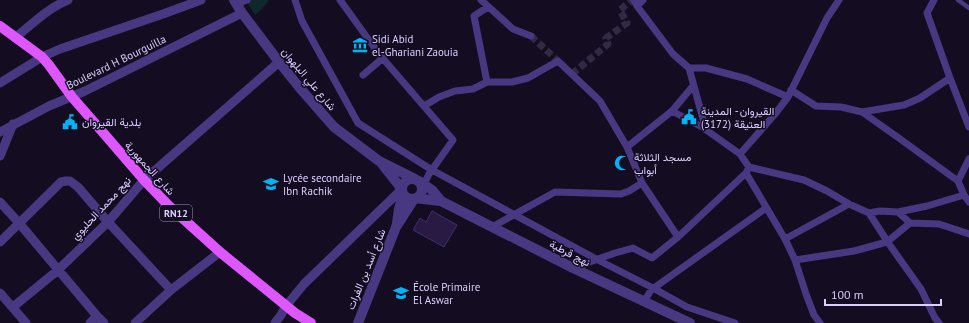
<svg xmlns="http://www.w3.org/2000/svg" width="969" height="323" viewBox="0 0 969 323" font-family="'PT Sans',Vazirmatn,sans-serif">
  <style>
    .green { fill: #10282c }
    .building { fill: #291a43; stroke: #442c6e }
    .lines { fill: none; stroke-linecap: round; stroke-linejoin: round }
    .pedestrian-tunnel { stroke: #322a43; stroke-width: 7; stroke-dasharray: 7 3.5; stroke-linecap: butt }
    .service { stroke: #483881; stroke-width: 4.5 }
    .pedestrian { stroke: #483881; stroke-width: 7 }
    .minor { stroke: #483881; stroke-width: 9 }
    .tertiary { stroke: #483881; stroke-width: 10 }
    .primary { stroke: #dd56fe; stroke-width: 10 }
    .labels { text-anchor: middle; stroke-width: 3; stroke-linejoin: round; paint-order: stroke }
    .shield { fill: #140d22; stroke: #a094bd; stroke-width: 1 }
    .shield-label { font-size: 10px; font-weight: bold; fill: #dcceff }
    .poi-label { font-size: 11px; fill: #dcceff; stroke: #140d22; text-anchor: start }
    .street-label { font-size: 11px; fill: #dcceff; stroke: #140d22 }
  </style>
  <rect width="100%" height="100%" fill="#140d22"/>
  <path class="green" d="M 246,0 L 269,0 L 262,9 L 255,15 Z"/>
  <path class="building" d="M 432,211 L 457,225 L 444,247 L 413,230 L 420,218 L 426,222 Z"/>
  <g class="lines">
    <path class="pedestrian-tunnel" d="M 531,36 L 558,61
      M 572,74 L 608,44 L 606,38 L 627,23 L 620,10 L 632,0"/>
    <path class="service" d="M 958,0 L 969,8"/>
    <path class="pedestrian" d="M 295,0 L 302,21 L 358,123 L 432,170 L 598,260 L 653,288 L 687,307 L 735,323
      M 340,0 L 379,54 L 453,140 L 429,174 L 424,184
      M 481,0 L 513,29 L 531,36
      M 634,0 L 637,6 L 643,0
      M 934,0 L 927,13 L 950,78 L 969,127
      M 237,4 L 247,0
      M 637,6 L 673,54 L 689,68 L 706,130
      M 689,68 L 706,68 L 747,79 L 788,97
      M 363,75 L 383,58
      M 487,82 L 512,82 L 528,78 L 558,61 L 600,101 L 627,147 L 642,183 L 678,237
      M 791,90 L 816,106 L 841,107 L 862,112 L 904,105 L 920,98 L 950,78
      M 424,106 L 439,97 L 455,91 L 473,89 L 487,82 L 474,16 L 488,7
      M 672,111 L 702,127 L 740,154 L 749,167 L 804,180 L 827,191 L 849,204 L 869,213 L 889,244 L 921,289 L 935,318 L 939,323
      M 862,112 L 896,136 L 958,181 L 964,195 L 969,202
      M 627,147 L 672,111 L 693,86
      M 740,154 L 775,114 L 788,97 L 827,18 L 839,0
      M 746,173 L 785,239 L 795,260 L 806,294 L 814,315 L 820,323
      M 958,181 L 969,159
      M 898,212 L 927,206 L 964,195
      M 869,213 L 880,211 L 898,212 L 910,223 L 939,224 L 969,234
      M 492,227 L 555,192 L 621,194 L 629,191 L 642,183
      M 785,239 L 849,204
      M 795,260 L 854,251 L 887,242 L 910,223
      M 573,268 L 615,253 L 633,248 L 652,258 L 678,237 L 746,173 L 749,167
      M 644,302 L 651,290 L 766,208"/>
    <path class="minor" d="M 15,38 C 32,24 48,8 68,0
      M 0,83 L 42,57 L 60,49 L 163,14 L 201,0
      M 0,132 L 49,106 L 85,91 L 242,13
      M 0,156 L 13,124
      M 0,202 L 19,223 L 97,316
      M 0,242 L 61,182 L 66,181 L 70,181 L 78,187 L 108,222 L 171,290
      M 0,293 L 26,323
      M 13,307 L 58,270 L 108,222 L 144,180 L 279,62
      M 90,323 L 97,316 L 104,323
      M 135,323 L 171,290 L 220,252
      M 275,323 L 281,315 L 286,306 L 304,284 L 401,190"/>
    <path class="tertiary" d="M 234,0 L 242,13 L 279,62 L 299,87 L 334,127 L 379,161 L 415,179
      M 382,164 L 401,188
      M402 189a10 10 0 1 1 20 0a10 10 0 1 1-20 0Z
      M 419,181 L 432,190 L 441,201 L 573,268 L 690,323
      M 416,198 L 431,200 L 441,201
      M 397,223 L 399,209 L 403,194
      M 358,323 L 396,227 L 414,199"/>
    <path class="primary" d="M 0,26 L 42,57 L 49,65 L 72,97 L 106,136 L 144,180 L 169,206 L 220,252 L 295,313 L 311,323"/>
  </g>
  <defs>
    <g id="museum-bare" transform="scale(1.2)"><path d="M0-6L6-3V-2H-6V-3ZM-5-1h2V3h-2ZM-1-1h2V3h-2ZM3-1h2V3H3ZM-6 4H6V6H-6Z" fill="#01b4f8" stroke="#140d22" stroke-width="2.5" paint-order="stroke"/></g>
    <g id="civic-bare" transform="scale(1.2)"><path d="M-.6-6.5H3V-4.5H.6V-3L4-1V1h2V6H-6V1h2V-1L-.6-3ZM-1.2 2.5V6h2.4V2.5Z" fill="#01b4f8" stroke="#140d22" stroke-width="2.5" paint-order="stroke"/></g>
    <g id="mosque-bare" transform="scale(1.2)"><path d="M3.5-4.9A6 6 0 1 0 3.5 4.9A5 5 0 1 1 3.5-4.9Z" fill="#01b4f8" stroke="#140d22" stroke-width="2.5" paint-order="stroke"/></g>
    <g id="school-bare" transform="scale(1.2)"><path d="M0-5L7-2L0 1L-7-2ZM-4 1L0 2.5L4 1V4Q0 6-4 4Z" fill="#01b4f8" stroke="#140d22" stroke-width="2.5" paint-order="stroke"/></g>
  </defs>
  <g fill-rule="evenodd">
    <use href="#museum-bare" x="360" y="45"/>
    <use href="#civic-bare" x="689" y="117"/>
    <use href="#civic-bare" x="70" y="122"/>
    <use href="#mosque-bare" x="622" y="163"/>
    <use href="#school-bare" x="271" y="184"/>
    <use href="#school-bare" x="401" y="293"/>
  </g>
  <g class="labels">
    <rect class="shield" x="160" y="205" width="32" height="16" rx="3"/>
    <g class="shield-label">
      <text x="176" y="217">RN12</text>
    </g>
    <g class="poi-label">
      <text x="372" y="43">Sidi Abid<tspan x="372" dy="13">el-Ghariani Zaouia</tspan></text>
      <text x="701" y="115">القيروان - المدينة<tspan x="701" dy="13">العتيقة (3172)</tspan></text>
      <text x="82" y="126">بلدية القيروان</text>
      <text x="634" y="161">مسجد الثلاثة<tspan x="634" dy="13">أبواب</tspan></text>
      <text x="283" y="182">Lycée secondaire<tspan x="283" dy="13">Ibn Rachik</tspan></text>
      <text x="413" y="291">École Primaire<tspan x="413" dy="13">El Aswar</tspan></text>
    </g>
    <g class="street-label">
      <text transform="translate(116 62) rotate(-26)" y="4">Boulevard H Bourguilla</text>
      <text transform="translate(309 79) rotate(50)" y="4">شارع علي البلهوان</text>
      <text transform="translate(150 168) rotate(48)" y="4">شارع الجمهورية</text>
      <text transform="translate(101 208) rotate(-47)" y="4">نهج محمد الحليوي</text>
      <text transform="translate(570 253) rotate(27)" y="4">نهج قرطبة</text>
      <text transform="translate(366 269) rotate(-68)" y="4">شارع أسد بن الفرات</text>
    </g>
  </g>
  <path d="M825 299v6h116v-6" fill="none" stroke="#dcceff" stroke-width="2"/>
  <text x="831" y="299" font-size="12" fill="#dcceff" stroke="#140d22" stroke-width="3" paint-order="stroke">100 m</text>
</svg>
